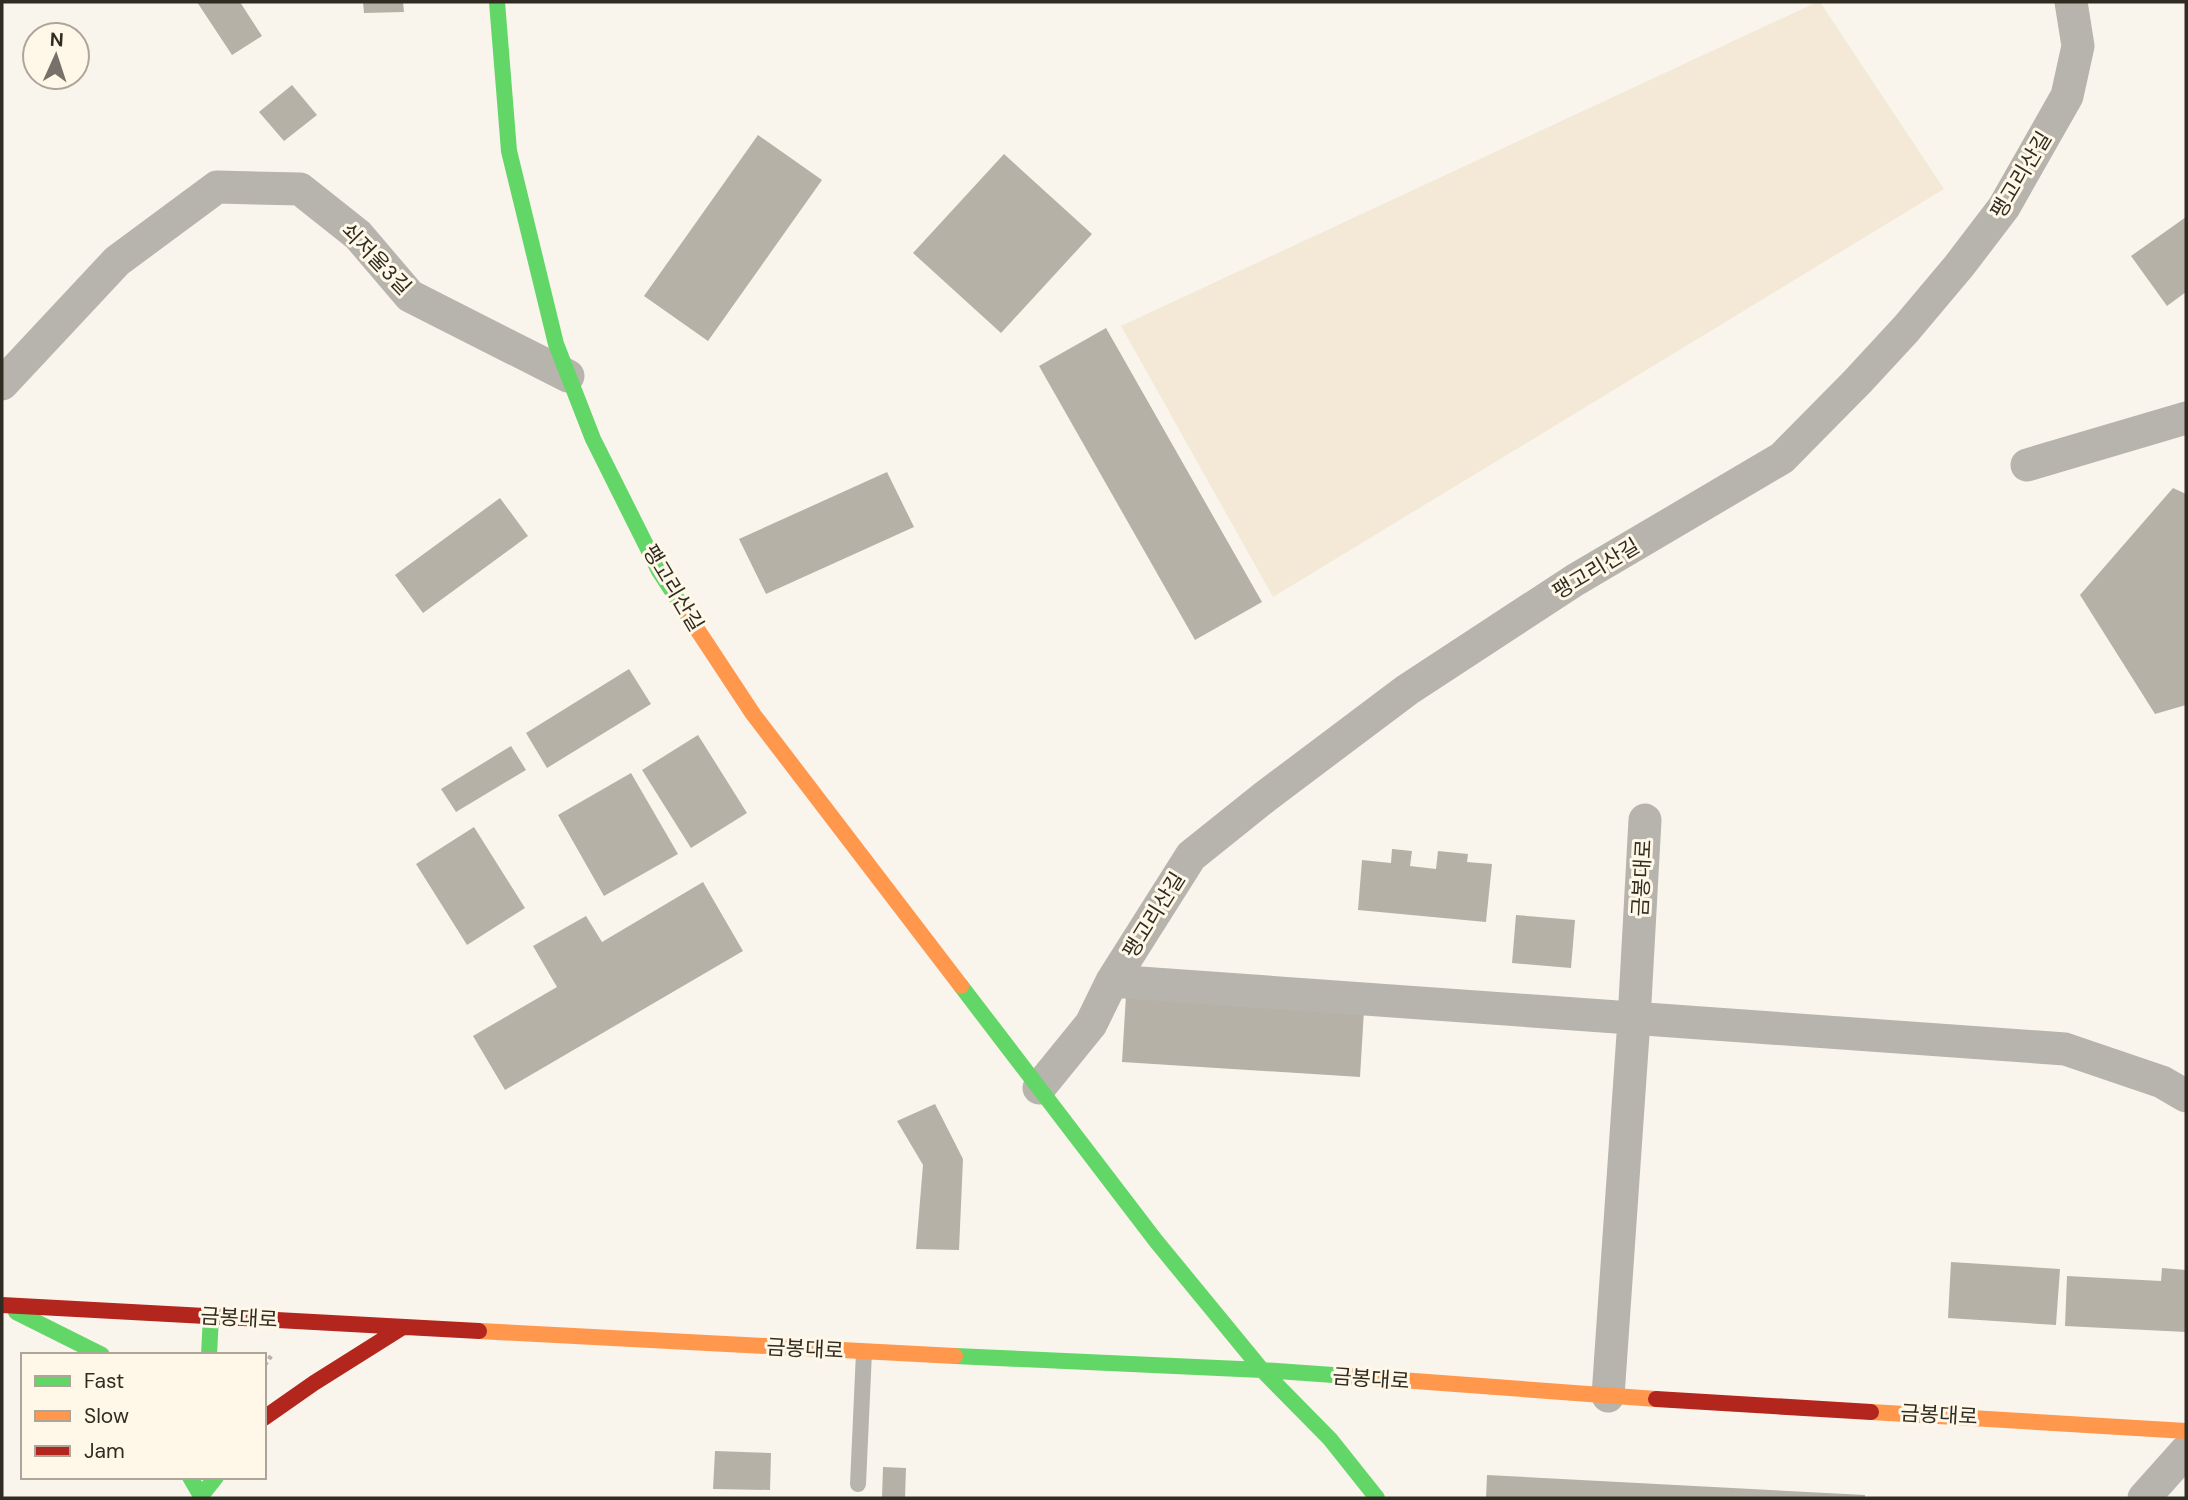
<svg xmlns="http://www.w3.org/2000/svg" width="2188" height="1500" viewBox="0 0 2188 1500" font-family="'DM Sans','Noto Sans KR',sans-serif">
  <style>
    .green { fill: #f3e9d6 }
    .building { fill: #b6b1a7 }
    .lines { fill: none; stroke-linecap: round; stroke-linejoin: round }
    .path { stroke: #b6b3ac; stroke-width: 4.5; stroke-dasharray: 5 3.5; stroke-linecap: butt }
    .lane { stroke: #b7b4ad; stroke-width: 16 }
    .street { stroke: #b7b4ad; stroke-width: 33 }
    .fast { stroke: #63d668; stroke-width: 16 }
    .slow { stroke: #ff974d; stroke-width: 16 }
    .jam { stroke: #b3261e; stroke-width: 16 }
    .labels { text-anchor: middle; stroke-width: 6; stroke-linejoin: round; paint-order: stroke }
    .street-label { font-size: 21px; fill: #312c22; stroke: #fff7e7 }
  </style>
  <rect width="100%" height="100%" fill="#f9f5ed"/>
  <path class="green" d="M 1817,2 L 1820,2 L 1944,189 L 1273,597 L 1121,326 Z"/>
  <path class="building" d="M 197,2 L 240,2 L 262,36 L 232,55 Z
    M 363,2 L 403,2 L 404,12 L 364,13 Z
    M 292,85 L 317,115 L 284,141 L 259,112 Z
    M 758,135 L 822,180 L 708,341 L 644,296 Z
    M 1004,154 L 1092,234 L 1001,333 L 913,253 Z
    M 2186,217 L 2186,292 L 2167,306 L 2131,256 Z
    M 1106,328 L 1262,602 L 1195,640 L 1039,366 Z
    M 887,472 L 914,527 L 766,594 L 739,539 Z
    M 2173,488 L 2186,494 L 2186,705 L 2155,714 L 2080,595 Z
    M 500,498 L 528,536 L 423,613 L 395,575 Z
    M 629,669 L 651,704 L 547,768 L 526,733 Z
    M 698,735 L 747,813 L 691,848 L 642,770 Z
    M 511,746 L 526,770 L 456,812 L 441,789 Z
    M 631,773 L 678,854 L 604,896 L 558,815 Z
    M 474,827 L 525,908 L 467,945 L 416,864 Z
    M 1392,849 L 1412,851 L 1410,866 L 1436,869 L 1438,851 L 1468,854 L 1467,862 L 1492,864 L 1486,922 L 1358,910 L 1362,860 L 1391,863 Z
    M 703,882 L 743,951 L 505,1090 L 473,1036 L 557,987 L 533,946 L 586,916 L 602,942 Z
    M 1516,915 L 1575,920 L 1571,968 L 1512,963 Z
    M 1126,995 L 1364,1010 L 1360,1077 L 1122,1062 Z
    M 935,1104 L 963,1159 L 959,1250 L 916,1249 L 923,1165 L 897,1121 Z
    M 1951,1262 L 2060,1269 L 2056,1325 L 1948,1318 Z
    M 2162,1268 L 2186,1270 L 2186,1332 L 2065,1326 L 2067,1276 L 2161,1281 Z
    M 715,1451 L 771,1453 L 770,1490 L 713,1489 Z
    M 883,1467 L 906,1468 L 905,1498 L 882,1498 Z
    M 1487,1475 L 1865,1495 L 1865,1498 L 1486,1498 Z"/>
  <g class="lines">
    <path class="path" d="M 264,1366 L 271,1356"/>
    <path class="lane" d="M 858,1484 L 864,1352"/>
    <path class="street" d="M 2,384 L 117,261 L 217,187 L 300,189 L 358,235 L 410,296 L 568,376
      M 2027,465 L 2186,418
      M 1112,981 L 2065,1049 L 2162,1082 L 2186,1096
      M 1039,1088 L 1091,1024 L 1112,981 L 1191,856 L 1266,796 L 1407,690 L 1575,580 L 1782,458 L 1857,382 L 1906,329 L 1959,266 L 2004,207 L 2067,96 L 2078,46 L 2071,2
      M 1608,1396 L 1634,1020 L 1645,820
      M 2144,1498 L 2186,1451"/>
    <path class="fast" d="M 497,2 L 509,151 L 556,344 L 593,439 L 659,571 L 689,617
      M 961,986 L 1156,1241 L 1262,1370 L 1330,1439 L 1377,1498
      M 16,1312 L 102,1355
      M 209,1355 L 211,1316
      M 955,1356 L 1262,1370 L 1347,1376
      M 190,1477 L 201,1496 L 216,1477"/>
    <path class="slow" d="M 689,617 L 753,714 L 961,986
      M 479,1331 L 955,1356
      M 1347,1376 L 1656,1399
      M 1871,1412 L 2186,1431"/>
    <path class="jam" d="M 2,1305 L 479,1331
      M 1656,1399 L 1871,1412
      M 264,1418 L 314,1383 L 403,1327"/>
  </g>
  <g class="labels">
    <g class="street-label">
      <text transform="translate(2021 175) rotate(-59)" y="7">팽고리산길</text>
      <text transform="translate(376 259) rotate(46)" y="7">쇠저울3길</text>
      <text transform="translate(1596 569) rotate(-31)" y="7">팽고리산길</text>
      <text transform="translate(673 588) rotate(59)" y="7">팽고리산길</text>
      <text transform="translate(1642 878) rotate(-87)" y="7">금봉대로</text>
      <text transform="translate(1154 915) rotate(-58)" y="7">팽고리산길</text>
      <text transform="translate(239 1318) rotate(3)" y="7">금봉대로</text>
      <text transform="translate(805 1349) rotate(3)" y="7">금봉대로</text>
      <text transform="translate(1371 1379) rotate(4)" y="7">금봉대로</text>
      <text transform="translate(1939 1415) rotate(3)" y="7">금봉대로</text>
    </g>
  </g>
  <rect width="2188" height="1500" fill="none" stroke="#312c22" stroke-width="7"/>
  <rect x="21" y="1353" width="245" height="126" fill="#fff7e7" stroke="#ada698" stroke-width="2"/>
  <rect x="35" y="1376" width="35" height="10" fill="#63d668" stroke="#ada698" stroke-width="2"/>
  <text x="84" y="1388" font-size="21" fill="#312c22">Fast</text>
  <rect x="35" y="1411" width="35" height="10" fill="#ff974d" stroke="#ada698" stroke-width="2"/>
  <text x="84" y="1423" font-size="21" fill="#312c22">Slow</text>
  <rect x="35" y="1446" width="35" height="10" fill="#b3261e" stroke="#ada698" stroke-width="2"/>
  <text x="84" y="1458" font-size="21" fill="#312c22">Jam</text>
  <g transform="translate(56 56) rotate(3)"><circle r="33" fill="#fff7e7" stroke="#ada698" stroke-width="2"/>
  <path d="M0-5L12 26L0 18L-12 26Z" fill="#777269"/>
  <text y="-10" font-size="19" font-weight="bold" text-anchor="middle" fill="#312c22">N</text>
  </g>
</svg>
